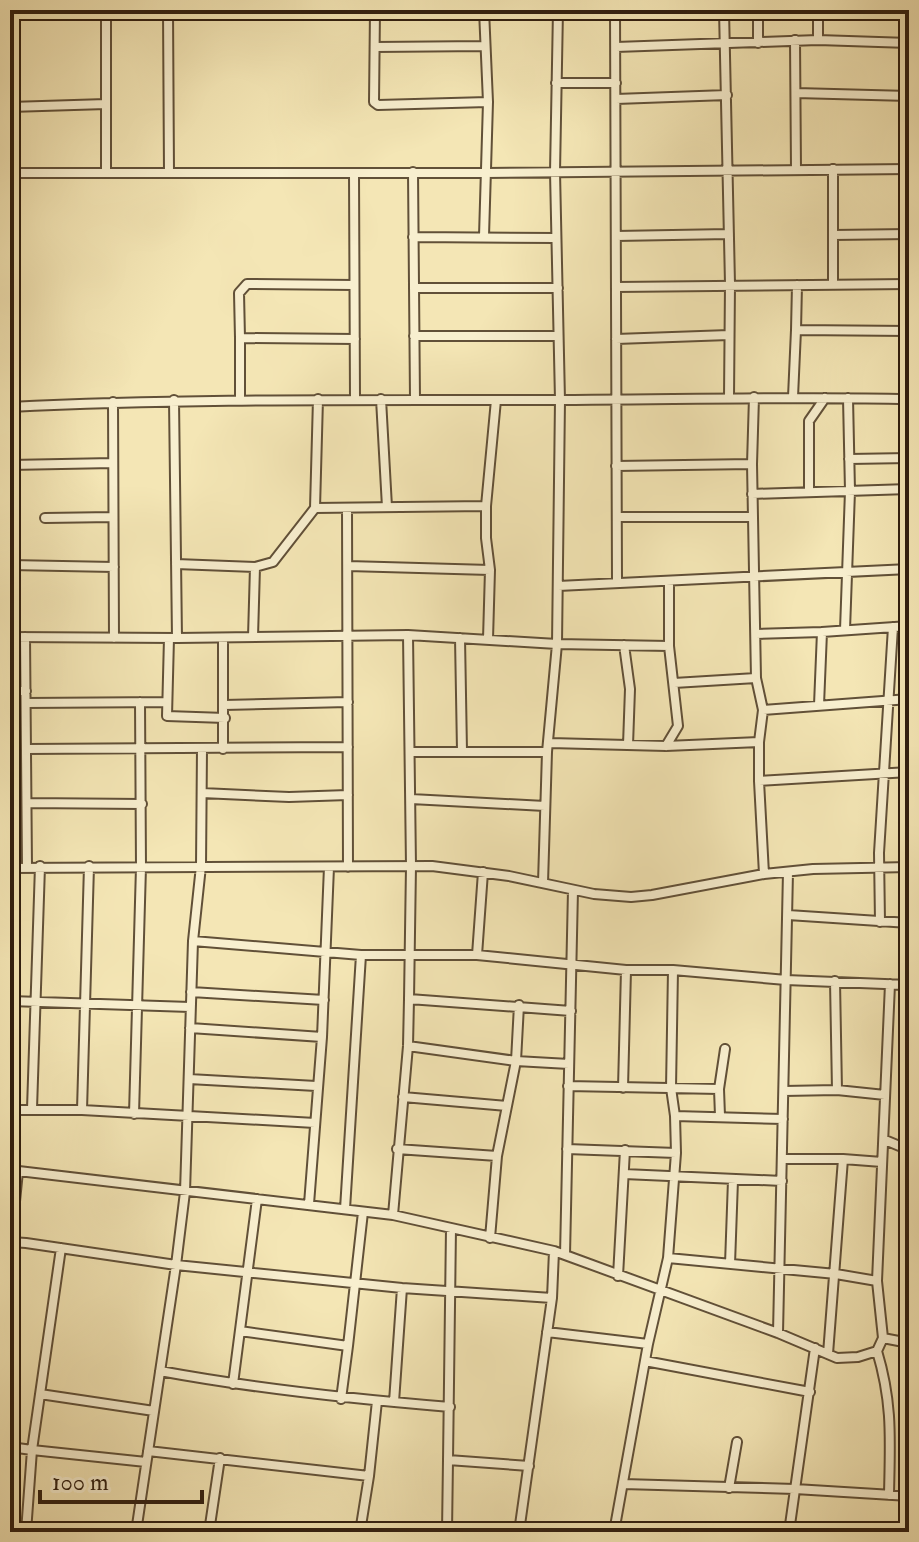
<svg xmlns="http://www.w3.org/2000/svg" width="919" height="1542" viewBox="0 0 919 1542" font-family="'IM FELL Double Pica',serif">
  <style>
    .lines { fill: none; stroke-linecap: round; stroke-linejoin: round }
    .minor-casing { stroke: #615038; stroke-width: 12 }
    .minor { stroke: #f8efcf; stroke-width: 8 }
  </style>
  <rect width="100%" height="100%" fill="#f4e6b5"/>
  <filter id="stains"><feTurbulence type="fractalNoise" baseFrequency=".0025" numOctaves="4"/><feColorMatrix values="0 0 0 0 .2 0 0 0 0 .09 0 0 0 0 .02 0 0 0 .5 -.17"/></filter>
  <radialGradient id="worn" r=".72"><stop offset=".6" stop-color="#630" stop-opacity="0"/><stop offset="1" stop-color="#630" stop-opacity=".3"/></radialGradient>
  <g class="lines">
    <g class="minor-casing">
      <path id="minor" d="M 106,10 L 106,173
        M 168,10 L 169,173
        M 375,10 L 374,102 L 378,105 L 488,102
        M 615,10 L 617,581
        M 724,10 L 730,284 L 729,397
        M 758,10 L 758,43
        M 818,10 L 818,40
        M 795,40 L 796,170
        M 375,47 L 485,46
        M 616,47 L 818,40 L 909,43
        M 556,83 L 616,83
        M 796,93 L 909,96
        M 616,99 L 727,95
        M 10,107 L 106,104
        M 413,172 L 415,399
        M 10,173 L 486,173 L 909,169
        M 354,173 L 355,399
        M 833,235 L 909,234
        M 484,236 L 488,102 L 484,10
        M 616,236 L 729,234
        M 413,237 L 556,238
        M 833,284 L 833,169
        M 797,285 L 796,330 L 909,331
        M 616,287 L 909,284
        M 414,288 L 558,288
        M 414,336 L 557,336
        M 240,338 L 239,293 L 247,284 L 354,285
        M 616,339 L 729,335
        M 754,397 L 752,464 L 756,678 L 763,710 L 759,742 L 759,781 L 764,874
        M 793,397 L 796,330
        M 318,399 L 315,508 L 486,506
        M 381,399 L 387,507
        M 174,400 L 177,638
        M 240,400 L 240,338 L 355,339
        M 113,402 L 114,638
        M 10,407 C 172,399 334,400 496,400 C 634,401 771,396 909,399
        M 849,459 L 909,458
        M 10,465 L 113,463
        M 616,466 L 752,464
        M 809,492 L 809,421 L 825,398
        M 752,494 L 909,489
        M 347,508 L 348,867
        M 617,517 L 752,517
        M 45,518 L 113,517
        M 176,564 L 255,567 L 273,562 L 315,508
        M 10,565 L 114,567
        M 348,566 L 490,570
        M 558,586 L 909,569
        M 845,630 L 850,491 L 848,398
        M 756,634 L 822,632
        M 408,635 L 411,866 L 409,999
        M 10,637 L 177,638 L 408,635 L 557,644 L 669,646
        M 25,637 L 27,867
        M 253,637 L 255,567
        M 169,638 L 167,716 L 225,718
        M 223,638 L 223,749
        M 460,638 L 462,751
        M 488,639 L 490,570 L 486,538 L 486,506 L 496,400
        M 624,645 L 630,689 L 628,745
        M 674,683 L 756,678
        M 10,691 L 26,691
        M 26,703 L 167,702
        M 224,705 L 348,702
        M 819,705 L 822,632 L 909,626
        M 763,710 L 909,699
        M 550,743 L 666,746 L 759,742
        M 666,746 L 678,726 L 669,646 L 669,581
        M 26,749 L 348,747
        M 411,752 L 547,752
        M 759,781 L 909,772
        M 202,793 L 289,797 L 348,795
        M 411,799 L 545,806
        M 27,803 L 142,804
        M 10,868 L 432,866 L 509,876 L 594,894 L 631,897 L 652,895 L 764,874 L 813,869 L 909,867
        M 543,883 L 547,752 L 557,644 L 560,400 L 555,172 L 558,10
        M 573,890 L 565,1255 L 778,1333 L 837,1358 L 858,1357 L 877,1351
        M 788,915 L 909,923
        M 880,922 L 879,853 L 893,627
        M 193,941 L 361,955 L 477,955 L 626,970 L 673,970 L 786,980 L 909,985
        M 477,955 L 483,872
        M 835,981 L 837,1090
        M 191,992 L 324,1000
        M 10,1001 L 190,1007
        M 190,1028 L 322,1037
        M 408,1046 L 516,1061 L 569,1064
        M 189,1079 L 316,1086
        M 568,1086 L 719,1089
        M 623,1088 L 626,970
        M 784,1091 L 837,1090 L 885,1095
        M 403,1097 L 507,1106
        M 32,1109 L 40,866
        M 10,1110 L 82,1110 L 315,1123
        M 82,1110 L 89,866
        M 134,1114 L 141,867 L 140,702
        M 675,1116 L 783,1119
        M 720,1116 L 719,1089 L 725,1049
        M 885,1140 L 909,1150
        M 397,1149 L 497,1156
        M 567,1149 L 676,1153
        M 783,1159 L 843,1159 L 882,1162
        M 10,1170 L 393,1215 L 554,1251 L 565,1255
        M 624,1174 L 782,1181
        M 309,1204 L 322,1037 L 329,867
        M 345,1209 L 361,955
        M 393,1215 L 408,1046 L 409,999 L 571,1011
        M 490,1238 L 497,1156 L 516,1061 L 519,1005
        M 11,1242 L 18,1171
        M 61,1248 L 32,1450 L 146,1462
        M 10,1251 L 11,1242 L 26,1243 L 176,1265 L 402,1288 L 552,1298
        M 668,1258 L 836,1274 L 877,1281
        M 730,1264 L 733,1180
        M 618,1276 L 625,1150
        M 240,1331 L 348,1346 L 341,1399
        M 547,1332 L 648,1344
        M 778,1333 L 788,872
        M 883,1338 L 909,1343
        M 348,1346 L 363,1212
        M 828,1354 L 843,1159
        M 645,1361 L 810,1392
        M 160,1371 C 257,1389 352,1399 450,1407
        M 233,1384 L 257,1199
        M 40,1394 L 154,1411
        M 394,1402 L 402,1288
        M 10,1447 L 32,1450 L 26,1532
        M 148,1451 L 369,1476
        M 448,1460 L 451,1228
        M 623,1484 L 795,1489 L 909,1496
        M 729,1488 L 737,1442
        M 889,1495 C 890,1441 893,1404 877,1351 L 883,1338 L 877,1281 L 890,984
        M 136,1532 L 176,1265 L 185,1192 L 193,941 L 201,866 L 202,749
        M 209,1532 L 220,1458
        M 360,1532 L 369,1476 L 377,1401
        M 447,1532 L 448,1460 L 529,1466
        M 519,1532 L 552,1298 L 554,1251
        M 614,1532 L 648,1344 L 668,1258 L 676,1153 L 675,1116 L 671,1088 L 673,970
        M 789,1532 L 815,1348"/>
    </g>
    <use href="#minor" class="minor"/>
  </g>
  <rect width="919" height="1542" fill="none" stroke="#f4e6b5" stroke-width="40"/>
  <rect x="12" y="12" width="895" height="1518" fill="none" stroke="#301e0f" stroke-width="4"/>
  <rect x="20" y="20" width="879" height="1502" fill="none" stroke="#301e0f" stroke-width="2"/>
  <path d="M40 1490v12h162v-12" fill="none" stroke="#301e0f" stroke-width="4"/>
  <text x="52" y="1490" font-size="24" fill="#301e0f" stroke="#f8efcf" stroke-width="6" paint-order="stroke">100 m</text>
  <rect width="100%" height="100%" filter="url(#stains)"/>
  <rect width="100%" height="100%" fill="url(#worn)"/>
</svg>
